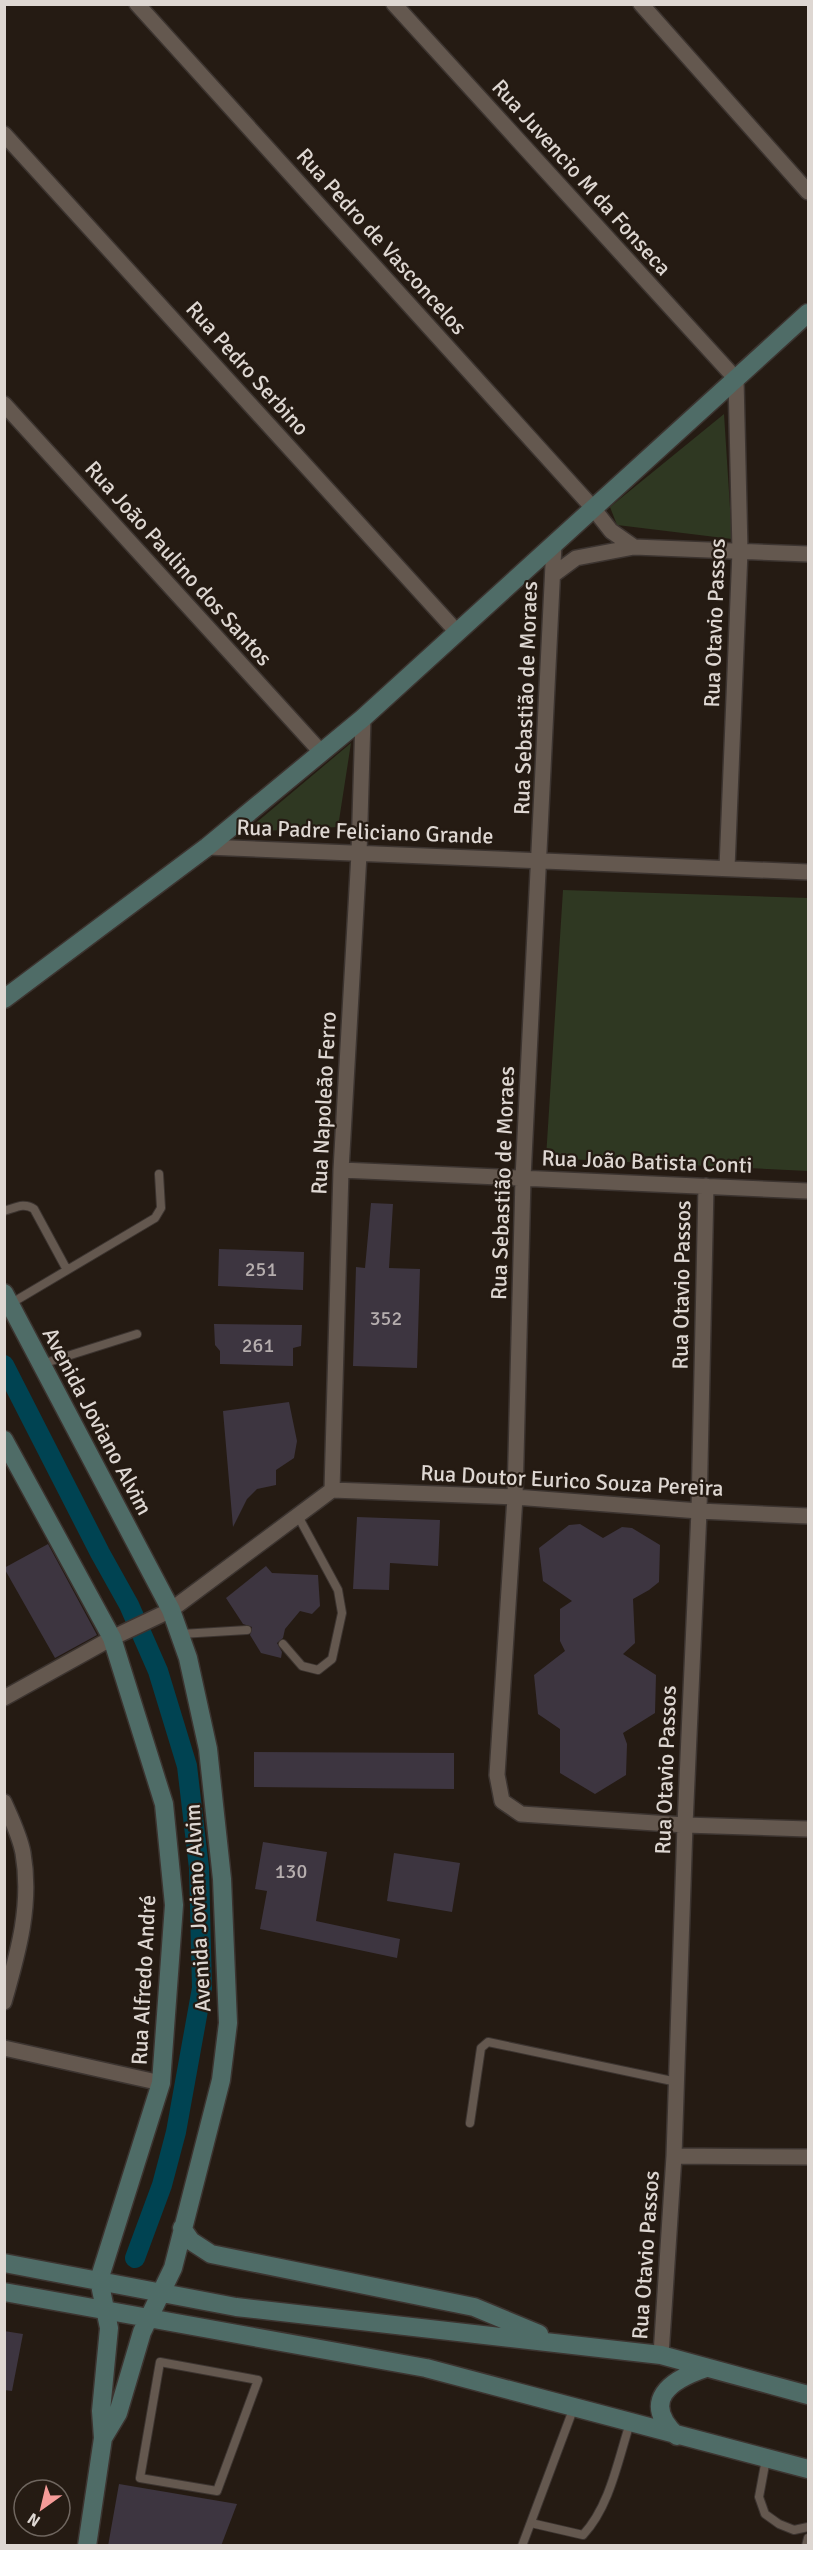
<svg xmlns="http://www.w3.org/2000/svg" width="813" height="2550" viewBox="0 0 813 2550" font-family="Signika,sans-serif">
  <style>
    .green { fill: #2f3822 }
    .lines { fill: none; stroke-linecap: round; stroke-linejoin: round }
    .canal { stroke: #004352; stroke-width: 20 }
    .building { fill: #3d3540 }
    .service-casing { stroke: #3c3430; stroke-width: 10 }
    .minor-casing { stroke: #3c3430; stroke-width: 18 }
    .secondary-casing { stroke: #3c3430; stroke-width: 21 }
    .service { stroke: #64584f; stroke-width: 8 }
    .minor { stroke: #64584f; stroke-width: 15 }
    .secondary { stroke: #4f6c67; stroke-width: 18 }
    .labels { text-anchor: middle; stroke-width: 4.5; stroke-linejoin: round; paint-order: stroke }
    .number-label { font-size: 20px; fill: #b6aeae }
    .street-label { font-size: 22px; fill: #ded7d2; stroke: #251b13 }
  </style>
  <rect width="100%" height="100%" fill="#251b13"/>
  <path class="green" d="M 724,414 L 732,539 L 617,525 L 610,507 Z
    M 351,743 L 338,827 L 245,832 Z
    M 563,890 L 808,898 L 808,1171 L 546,1158 Z"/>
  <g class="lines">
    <path class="canal" d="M 4,1365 L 100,1553 L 129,1605 L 158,1671 L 187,1766 L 199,1868 L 202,1988 L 176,2132 L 162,2185 L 135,2258"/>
  </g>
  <path class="building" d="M 371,1203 L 393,1204 L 389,1268 L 420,1269 L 417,1368 L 353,1366 L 356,1267 L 365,1268 Z
    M 219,1249 L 304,1252 L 303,1290 L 218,1286 Z
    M 214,1324 L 302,1325 L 301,1346 L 293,1348 L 293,1366 L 220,1364 L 220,1351 L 215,1345 Z
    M 289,1402 L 297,1441 L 294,1458 L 276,1470 L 276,1485 L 257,1489 L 247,1499 L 233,1527 L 223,1411 Z
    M 357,1517 L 440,1520 L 438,1566 L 390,1563 L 389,1590 L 353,1589 Z
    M 580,1524 L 603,1538 L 622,1527 L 632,1528 L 660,1545 L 659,1582 L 649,1590 L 633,1599 L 635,1643 L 623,1654 L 656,1675 L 655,1713 L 623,1733 L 627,1744 L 626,1775 L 595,1794 L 560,1773 L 560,1729 L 538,1714 L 534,1675 L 565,1651 L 560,1641 L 560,1609 L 572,1601 L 543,1581 L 539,1548 L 569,1525 Z
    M 48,1544 L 97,1635 L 55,1658 L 4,1568 Z
    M 266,1566 L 272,1573 L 318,1575 L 320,1606 L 312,1614 L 300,1611 L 285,1629 L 283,1638 L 277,1643 L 282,1652 L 281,1658 L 261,1653 L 250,1635 L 252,1627 L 243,1624 L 226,1598 Z
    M 254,1752 L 454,1753 L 454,1789 L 254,1787 Z
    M 263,1842 L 327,1852 L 316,1921 L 400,1939 L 397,1958 L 260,1929 L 267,1891 L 255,1889 Z
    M 394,1853 L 460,1863 L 452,1912 L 387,1901 Z
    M 4,2331 L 23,2334 L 12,2391 L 4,2390 Z
    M 119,2484 L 237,2504 L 221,2546 L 108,2546 Z"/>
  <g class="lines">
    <g class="service-casing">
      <path id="service" d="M 4,1211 C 15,1208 24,1202 34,1209 L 67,1270
        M 10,1304 L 155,1218 L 161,1208 L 159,1174
        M 42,1364 L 137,1334
        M 181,1634 L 247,1630
        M 283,1644 L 302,1666 L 318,1670 L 332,1659 L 342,1613 L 338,1590 L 298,1516
        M 470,2123 L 481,2048 L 488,2042 L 677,2082
        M 160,2362 L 258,2380 L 217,2491 L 140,2478 Z
        M 766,2459 L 759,2497 L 765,2514 L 779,2524 L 794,2530 L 808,2527
        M 531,2523 L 583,2535 C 610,2506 618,2460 630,2423
        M 522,2546 L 574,2407
        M 806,2546 L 808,2538"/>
    </g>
    <g class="minor-casing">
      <path id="minor" d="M 137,4 L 593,508 L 611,531 L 634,547
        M 394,4 L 736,379 L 740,551 L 727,868
        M 641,4 L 808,192
        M 4,134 L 457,632
        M 4,404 L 321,752
        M 554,544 L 523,1178 L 515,1497 L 497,1775 L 502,1801 L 521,1814 L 685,1825 L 808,1829
        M 553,575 L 576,558 L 634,547 L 808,554
        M 207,847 L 808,872
        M 341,1170 L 808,1191
        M 332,1490 L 341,1170 L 359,854 L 363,718
        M 332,1490 L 515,1497 L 699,1511 L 808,1516
        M 4,1698 L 112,1638 L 171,1610 L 332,1490
        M 4,1802 C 11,1818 20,1836 23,1853 C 32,1905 18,1953 4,2002
        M 4,2048 L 161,2083
        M 674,2156 L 808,2157
        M 661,2355 L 674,2156 L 685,1825 L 699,1511 L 706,1186"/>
    </g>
    <g class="secondary-casing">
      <path id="secondary" d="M 4,999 L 207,847 L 363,718 L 808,313
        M 4,1293 L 171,1610 L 188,1658 L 208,1749 L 222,1879 L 228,2023 L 221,2080 L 173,2268 L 142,2332 L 118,2413 L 103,2438 L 87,2546
        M 4,1440 L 112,1638 L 164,1804 L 174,1905 L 161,2083 L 99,2280 L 109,2328 L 101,2411 L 103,2438
        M 182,2228 L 191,2241 L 211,2254 L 474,2307 L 539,2334
        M 4,2263 L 236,2307 L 661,2355 L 808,2395
        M 4,2292 L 426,2368 L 808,2469
        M 677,2436 C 640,2401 670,2380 706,2368"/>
    </g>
    <use href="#service" class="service"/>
    <use href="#minor" class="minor"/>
    <use href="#secondary" class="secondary"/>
  </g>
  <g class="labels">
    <g class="number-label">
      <text x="261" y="1276">251</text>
      <text x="386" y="1325">352</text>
      <text x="258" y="1352">261</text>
      <text x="291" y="1878">130</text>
    </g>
    <g class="street-label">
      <text transform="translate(582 177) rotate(48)" y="8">Rua Juvencio M da Fonseca</text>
      <text transform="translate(382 241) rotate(48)" y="8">Rua Pedro de Vasconcelos</text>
      <text transform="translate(248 368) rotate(48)" y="8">Rua Pedro Serbino</text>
      <text transform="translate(179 563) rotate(48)" y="8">Rua João Paulino dos Santos</text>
      <text transform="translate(714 623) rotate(-88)" y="8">Rua Otavio Passos</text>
      <text transform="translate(525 698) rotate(-88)" y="8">Rua Sebastião de Moraes</text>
      <text transform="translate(365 831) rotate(2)" y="8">Rua Padre Feliciano Grande</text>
      <text transform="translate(323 1103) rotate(-87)" y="8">Rua Napoleão Ferro</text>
      <text transform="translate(647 1161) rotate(2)" y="8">Rua João Batista Conti</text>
      <text transform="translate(502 1183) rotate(-88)" y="8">Rua Sebastião de Moraes</text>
      <text transform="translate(681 1285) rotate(-89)" y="8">Rua Otavio Passos</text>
      <text transform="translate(98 1421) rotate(62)" y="8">Avenida Joviano Alvim</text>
      <text transform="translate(572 1480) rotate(3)" y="8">Rua Doutor Eurico Souza Pereira</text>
      <text transform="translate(665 1770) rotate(-88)" y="8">Rua Otavio Passos</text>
      <text transform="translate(197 1908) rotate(-93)" y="8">Avenida Joviano Alvim</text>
      <text transform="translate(143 1980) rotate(-87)" y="8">Rua Alfredo André</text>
      <text transform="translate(645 2255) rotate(-86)" y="8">Rua Otavio Passos</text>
    </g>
  </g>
  <rect width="813" height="2550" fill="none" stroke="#ded7d2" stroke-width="12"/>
  <g transform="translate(42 2508) rotate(214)"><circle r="28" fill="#251b13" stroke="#6f665f" stroke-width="1.5"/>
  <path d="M0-4.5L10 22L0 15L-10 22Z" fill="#f59b98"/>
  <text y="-9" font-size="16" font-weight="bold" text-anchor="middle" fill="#ded7d2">N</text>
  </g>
</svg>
